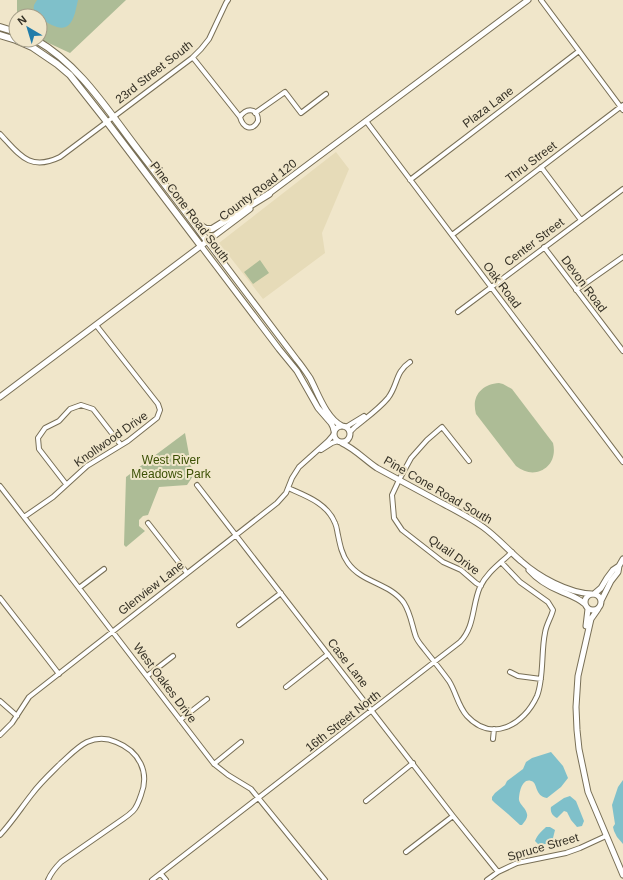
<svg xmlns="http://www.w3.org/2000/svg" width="623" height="880" viewBox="0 0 623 880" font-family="Helvetica,sans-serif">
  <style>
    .built { fill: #e6dbb8 }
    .green { fill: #adbc96 }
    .water { fill: #7fc0ca }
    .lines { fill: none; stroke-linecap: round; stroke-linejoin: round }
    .minor-casing { stroke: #786f56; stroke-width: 6 }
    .tertiary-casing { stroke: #786f56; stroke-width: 7 }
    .secondary-casing { stroke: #786f56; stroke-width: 8 }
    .minor { stroke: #fff; stroke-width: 4 }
    .tertiary { stroke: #fff; stroke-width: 5 }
    .secondary { stroke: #fff; stroke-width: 6 }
    .labels { text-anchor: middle; stroke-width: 4; stroke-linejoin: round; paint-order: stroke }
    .street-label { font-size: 12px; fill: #353126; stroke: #f0e6ca }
    .park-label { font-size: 12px; fill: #3b5004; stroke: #f0e6ca }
  </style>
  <rect width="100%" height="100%" fill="#f0e6ca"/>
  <path class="built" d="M 336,152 L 349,169 L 322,233 L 325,253 L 263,299 L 219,243 Z"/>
  <path class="green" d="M 17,0 L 126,0 L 70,53 L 40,39 L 40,16 L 17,16 Z
    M 260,260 L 269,273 L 253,284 L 244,272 Z
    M 499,383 L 503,384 L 512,389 L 553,443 C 559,468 534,481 516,466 L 476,414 C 471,396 482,384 499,383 Z
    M 185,433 L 193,476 L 187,485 L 159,487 L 148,515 L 143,516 L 139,520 L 139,526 L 145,531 L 126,547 L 124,545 L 126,477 Z"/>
  <path class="water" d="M 37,0 L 78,0 C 77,4 76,9 75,13 C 68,36 56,27 40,19 L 40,16 L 35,16 L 33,14 L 34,5 Z
    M 551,752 L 563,766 L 568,778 L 561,787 L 547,798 C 534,796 538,782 531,781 C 522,778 519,793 519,800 C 520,805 526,808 527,814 C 528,818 525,821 522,825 L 520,825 L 508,814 L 495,803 L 492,800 L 492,797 L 495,793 L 505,785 L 507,781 L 523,769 L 526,762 L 532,758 Z
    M 623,780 L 623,844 L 617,837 L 614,831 L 613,827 L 615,824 L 612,805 L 618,787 Z
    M 570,796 L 576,801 L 584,821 L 582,826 L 577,827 L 571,820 L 567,812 L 564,811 L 557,818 C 552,816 550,811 551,807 L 564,798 Z
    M 546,827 L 550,827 L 555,830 L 553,838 L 548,844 L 538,844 L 535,841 C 538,834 541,832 546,827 Z"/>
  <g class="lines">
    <g class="minor-casing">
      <path id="minor" d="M 541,0 L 623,110
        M 192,58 L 194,59 L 240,117 C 243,128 252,132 258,121 C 258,107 246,108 240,117
        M 255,113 L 285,92 L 301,113 L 326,94
        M 366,121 L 623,462
        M 0,134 C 19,154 29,172 60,157 L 192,58 L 201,49 L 209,39 L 226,3 L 228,0
        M 541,167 L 581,220
        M 410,180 L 579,51
        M 452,235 L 623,105
        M 544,247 L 623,351
        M 576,290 L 623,257
        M 458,312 L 623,189
        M 346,427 L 364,416
        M 350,432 L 355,427 C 366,418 379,409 388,398 C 398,385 395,372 410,362
        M 321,450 L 332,443 L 338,441
        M 469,461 L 442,427 L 427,440 L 411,458 L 399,480 L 392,495 L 394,518 L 402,530 L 443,562 L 461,570 L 476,583 L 481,586
        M 66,484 L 39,449 L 38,438 L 45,428 L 59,421 L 70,409 L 81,405 L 93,409 L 121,445
        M 197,485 L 453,816 L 498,872
        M 0,486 L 79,588 L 214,764 L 228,775 L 251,789 L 325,880
        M 288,488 C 306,496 327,503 335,523 C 337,527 337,531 338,535 C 340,545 342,555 348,563 C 362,583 390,583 404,603 C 411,614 412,626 416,637 C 418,642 422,646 425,650 C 433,660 441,670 449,681 C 456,692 458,706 467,716 C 492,743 524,725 537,696 C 544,679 541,651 545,633 C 546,625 551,618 553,610 L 548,602 L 520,582 L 501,562
        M 24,517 L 53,497 L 87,466 L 128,441 L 157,418 L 160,410 L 158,404 L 96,325
        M 148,523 L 187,573
        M 79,588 L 104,569
        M 0,598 L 39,648 L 59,674
        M 239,625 L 281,593
        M 510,672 L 518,676 L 541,679
        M 147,676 L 173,656
        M 286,687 L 328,654
        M 0,701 L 17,716
        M 180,720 L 207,699
        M 0,735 L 12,723 L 29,697 L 277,503 L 286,493 L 292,478 L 299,467 L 328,441 L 334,434
        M 493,739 L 494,729
        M 214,764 L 241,742
        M 366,801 L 413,763
        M 0,835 C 12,822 21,808 32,794 C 40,783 51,773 61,763 C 69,756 77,747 87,742 C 96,738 107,738 116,742 C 139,751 150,772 141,795 C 139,801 137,807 133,811 C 130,814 126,817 123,819 L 61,862 C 56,867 51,873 48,880
        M 406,852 L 453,816
        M 161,874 L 166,880
        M 152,880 L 460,642 C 475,627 472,605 480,587 C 487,572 501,563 512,552
        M 487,880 L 498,872 L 517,863 L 566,853 L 580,848 L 606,836"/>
    </g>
    <g class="tertiary-casing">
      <path id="tertiary" d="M 267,195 L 366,121 L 528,0
        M 207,241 L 297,360 C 302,366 306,372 310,378 C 318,393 326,418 342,426
        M 201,246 L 279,349 L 297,371 L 318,408 L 331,423 L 333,427 L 334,431
        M 0,397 L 250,209
        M334 434a8 8 0 1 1 16 0a8 8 0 1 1-16 0Z
        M 342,443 C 355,449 365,460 377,468 C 397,479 418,490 438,501 C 453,509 469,517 483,527 C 497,537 508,550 521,561 C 539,577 568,593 592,594
        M 529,570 C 537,579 548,586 560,591 C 569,595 577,597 585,604
        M585 602a8 8 0 1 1 16 0a8 8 0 1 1-16 0Z
        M 594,594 L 601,588 L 607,578 L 613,570 L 619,566 L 623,559
        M 601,601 L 611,581 L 618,572 L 619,566
        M 598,609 L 591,619 L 578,676 L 576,707 L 577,730 L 579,749 L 588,792 L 623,875
        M 586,626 L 588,609"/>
    </g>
    <g class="secondary-casing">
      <path id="secondary" d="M 0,27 L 16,32
        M 0,35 L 16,40 L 32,47 L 57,64 L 70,75 L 107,122 L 201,246
        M 36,40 C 80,65 108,111 139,151 C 162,181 185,210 207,241
        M 196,223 L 206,229 L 212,229 L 269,194"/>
    </g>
    <use href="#minor" class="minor"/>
    <use href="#tertiary" class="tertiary"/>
    <use href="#secondary" class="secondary"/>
  </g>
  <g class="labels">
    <g class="street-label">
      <text transform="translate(154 72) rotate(-38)" y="4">23rd Street South</text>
      <text transform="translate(488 107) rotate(-37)" y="4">Plaza Lane</text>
      <text transform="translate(531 162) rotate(-37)" y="4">Thru Street</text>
      <text transform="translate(258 190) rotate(-37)" y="4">County Road 120</text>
      <text transform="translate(190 212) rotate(53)" y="4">Pine Cone Road South</text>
      <text transform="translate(534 242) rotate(-37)" y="4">Center Street</text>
      <text transform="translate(584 284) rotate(53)" y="4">Devon Road</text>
      <text transform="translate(502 285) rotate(53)" y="4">Oak Road</text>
      <text transform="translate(111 439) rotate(-35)" y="4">Knollwood Drive</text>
      <text transform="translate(438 490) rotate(30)" y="4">Pine Cone Road South</text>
      <text transform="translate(454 555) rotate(35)" y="4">Quail Drive</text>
      <text transform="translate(151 588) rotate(-38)" y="4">Glenview Lane</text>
      <text transform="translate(348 663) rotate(52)" y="4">Case Lane</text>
      <text transform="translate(165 683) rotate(53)" y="4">West Oakes Drive</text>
      <text transform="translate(343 721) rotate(-38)" y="4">16th Street North</text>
      <text transform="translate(543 847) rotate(-16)" y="4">Spruce Street</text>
    </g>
    <g class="park-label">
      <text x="171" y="464">West River<tspan x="171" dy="14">Meadows Park</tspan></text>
    </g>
  </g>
  <g transform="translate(28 28) rotate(322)"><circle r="19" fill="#f0e6ca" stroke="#a59e88"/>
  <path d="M0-3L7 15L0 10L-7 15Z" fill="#217daa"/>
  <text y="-6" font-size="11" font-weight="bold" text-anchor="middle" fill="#353126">N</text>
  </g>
</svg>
